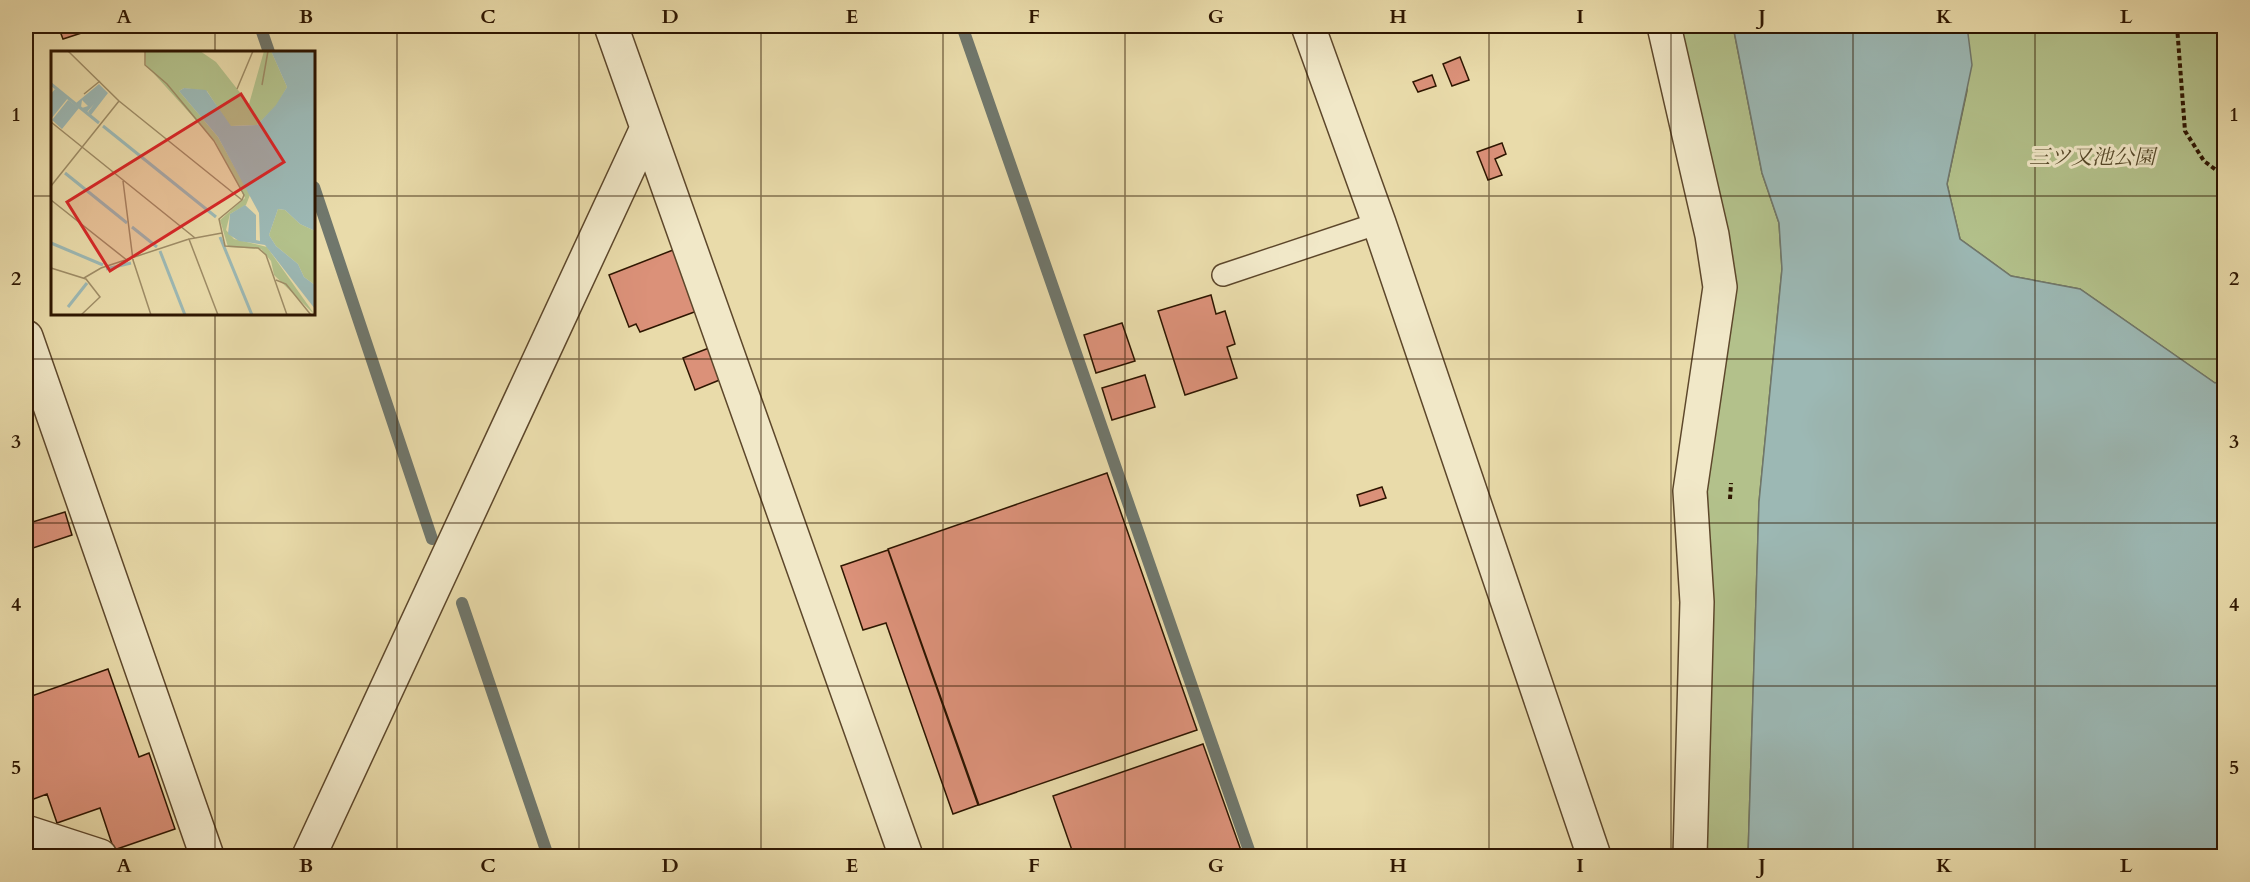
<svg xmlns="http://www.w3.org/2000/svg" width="2250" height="882" viewBox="0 0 2250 882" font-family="Cardo,'Noto Serif JP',serif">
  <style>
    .green { fill: #b3c18b; stroke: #706c46; stroke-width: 1.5 }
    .water { fill: #9cb8b4; stroke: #70776c; stroke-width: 1.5 }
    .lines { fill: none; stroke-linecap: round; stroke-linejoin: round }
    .stream { stroke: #70776c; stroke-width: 12 }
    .building { fill: #db9179; stroke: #2e1601; stroke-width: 1.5 }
    .service-casing { stroke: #5d472b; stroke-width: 24 }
    .minor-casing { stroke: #5d472b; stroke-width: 36 }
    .path { stroke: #2e1601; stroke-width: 4; stroke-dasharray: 4.5 3; stroke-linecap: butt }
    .service { stroke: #f1e8c8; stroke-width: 21 }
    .minor { stroke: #f1e8c8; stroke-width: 33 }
    .grid { fill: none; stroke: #2e1601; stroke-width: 1.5; stroke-opacity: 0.55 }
    .labels { text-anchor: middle; stroke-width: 6; stroke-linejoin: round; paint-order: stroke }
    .park-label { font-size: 21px; font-style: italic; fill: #56492a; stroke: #f1e8c8 }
    .inset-river { fill: none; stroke: #9cb8b4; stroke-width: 3 }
    .inset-road { fill: none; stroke: #9e8c66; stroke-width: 1.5 }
    .view { fill: #d62828; fill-opacity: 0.15; stroke: #d62828; stroke-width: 3 }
    .inset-edge { fill: none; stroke: #2e1601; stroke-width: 3 }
    .neatline { fill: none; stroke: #2e1601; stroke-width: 2 }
    .grid-label { font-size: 20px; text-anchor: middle; font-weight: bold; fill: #2e1601 }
  </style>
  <rect width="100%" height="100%" fill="#e9dbaa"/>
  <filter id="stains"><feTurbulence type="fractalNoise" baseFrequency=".00333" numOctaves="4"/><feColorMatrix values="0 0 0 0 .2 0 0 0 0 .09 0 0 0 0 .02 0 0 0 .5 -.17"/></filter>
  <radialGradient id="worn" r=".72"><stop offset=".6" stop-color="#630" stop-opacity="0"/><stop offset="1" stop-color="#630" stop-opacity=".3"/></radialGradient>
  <path class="green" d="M 1675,26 L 1733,26 L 1762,173 L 1779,223 L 1782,269 L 1759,502 L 1748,856 L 1701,856 L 1705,488 L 1727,291 Z
    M 1967,26 L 2222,26 L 2224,49 L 2224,380 L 2215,383 L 2080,289 L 2011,276 L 1960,239 L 1947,184 L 1967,91 Z"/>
  <path class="water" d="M 1733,26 L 1967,26 L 1972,65 L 1947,184 L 1960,239 L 2011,276 L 2080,289 L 2215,383 L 2224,380 L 2224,856 L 1748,856 L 1759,502 L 1782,269 L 1779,223 L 1762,173 Z"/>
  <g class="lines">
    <path class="stream" d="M 260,26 L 269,52
      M 962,26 L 1251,856
      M 314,187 L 432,539
      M 462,603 L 548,856"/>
  </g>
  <path class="building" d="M 58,26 L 103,26 L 63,39 Z
    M 1460,57 L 1469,80 L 1452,86 L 1443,64 Z
    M 1432,75 L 1436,86 L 1418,92 L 1413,82 Z
    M 1502,143 L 1506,154 L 1495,159 L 1502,175 L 1488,180 L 1477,152 Z
    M 673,250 L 697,311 L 640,332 L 636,324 L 629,327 L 609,275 Z
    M 1211,295 L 1216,314 L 1225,311 L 1235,344 L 1227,347 L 1237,378 L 1185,395 L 1158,311 Z
    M 1122,323 L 1135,361 L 1096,373 L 1084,335 Z
    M 709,348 L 722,379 L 695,390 L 683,358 Z
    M 1145,375 L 1155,407 L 1112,420 L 1102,388 Z
    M 1107,473 L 1197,730 L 979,805 L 888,549 Z
    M 1382,487 L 1386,498 L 1360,506 L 1357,495 Z
    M 65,512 L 72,535 L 27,550 L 26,524 Z
    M 888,550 L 978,805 L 953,814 L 886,623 L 863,630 L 841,566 Z
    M 108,669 L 139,757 L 149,753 L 175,829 L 114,850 L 100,808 L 57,823 L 47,794 L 26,802 L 26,698 Z
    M 1203,744 L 1243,856 L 1074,856 L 1053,796 Z"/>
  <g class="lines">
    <g class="service-casing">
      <path id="service" d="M 1223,275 L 1379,223"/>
    </g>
    <g class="minor-casing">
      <path id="minor" d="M 611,26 L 906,856
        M 1308,26 L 1379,223 L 1594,856
        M 1664,26 L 1712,235 L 1720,287 L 1690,491 L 1697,602 L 1690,856
        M 26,337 L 207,856
        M 26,832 L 100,856
        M 309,856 L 647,128"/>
    </g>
    <path class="path" d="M 2177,26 L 2185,131 L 2204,161 L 2224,176
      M 1730,499 L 1731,483"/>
    <use href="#service" class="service"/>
    <use href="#minor" class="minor"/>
  </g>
  <path class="grid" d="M 215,26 L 215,52M 397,26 L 397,856M 579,26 L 579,856M 761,26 L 761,856M 943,26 L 943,856M 1125,26 L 1125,856M 1307,26 L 1307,856M 1489,26 L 1489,856M 1671,26 L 1671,856M 1853,26 L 1853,856M 2035,26 L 2035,856M 26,196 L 52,196M 314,196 L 2224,196M 215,314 L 215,856M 26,359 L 2224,359M 26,523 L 2224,523M 26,686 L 2224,686"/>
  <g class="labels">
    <g class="park-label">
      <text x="2092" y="164">三ツ又池公園</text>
    </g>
  </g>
  <g transform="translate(51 51)">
    <rect width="264" height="264" fill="#e9dbaa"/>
    <path d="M 94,0 L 149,0 L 165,11 L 198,53 L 213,0 L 220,0 L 236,36 L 226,54 L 206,74 L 179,75 L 156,40 L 133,37 L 128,40 L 167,86 L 199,144 L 195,154 L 179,163 L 175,179 L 183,188 L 216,196 L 264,264 L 223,224 L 220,210 L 210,198 L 177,196 L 169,169 L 194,147 L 164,90 L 95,14 ZM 227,158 L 234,159 L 249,173 L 264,180 L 264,234 L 253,226 L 247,213 L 225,195 L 218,184 Z" fill="#b3c18b"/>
    <path d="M 220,0 L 264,0 L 264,180 L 249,173 L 234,159 L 227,158 L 218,184 L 225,195 L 247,213 L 253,226 L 264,234 L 264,258 L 214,194 L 188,190 L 177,183 L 179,163 L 194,154 L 205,164 L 205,189 L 209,190 L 208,162 L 167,86 L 128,40 L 133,37 L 155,39 L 180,75 L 206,74 L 225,54 L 236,36 ZM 48,33 L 57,42 L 40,64 L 37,61 L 43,53 L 36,61 L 31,57 L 37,55 L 31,49 L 30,56 L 25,52 ZM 4,38 L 17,47 L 0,68 L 0,43 ZM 17,49 L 28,57 L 11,78 L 1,69 Z" fill="#9cb8b4"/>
    <path class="inset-river" d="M 0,33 L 48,72M 52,75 L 165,166M 14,122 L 76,172M 81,176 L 106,196M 169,186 L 201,264M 0,192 L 52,214M 109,200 L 134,264M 55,218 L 80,212M 17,256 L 36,232"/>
    <path class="inset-road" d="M 17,0 L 68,50 L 191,149M 94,0 L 94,14 L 116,33 L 163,90 L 193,144 L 191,149M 211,34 L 217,0M 186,38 L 202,0M 33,43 L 49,30M 0,71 L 144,187 L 138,188 L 167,264M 72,130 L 82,209 L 100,264M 0,135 L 68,50M 0,149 L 77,210M 191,149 L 168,168 L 174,195 L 207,197 L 215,204 L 236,264M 144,187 L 171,182M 0,217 L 35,228 L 49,246 L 30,264M 33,227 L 50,217 L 138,188M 225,229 L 235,233 L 260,264"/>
    <path class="view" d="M 190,43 L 233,111 L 59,220 L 16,151 Z"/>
    <rect width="264" height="264" class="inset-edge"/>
  </g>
  <rect width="2250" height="882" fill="none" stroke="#e9dbaa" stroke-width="66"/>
  <rect x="33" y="33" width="2184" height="816" class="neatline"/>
  <g class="grid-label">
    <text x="124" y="23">A</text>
    <text x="306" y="23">B</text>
    <text x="488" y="23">C</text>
    <text x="670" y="23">D</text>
    <text x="852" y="23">E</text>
    <text x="1034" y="23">F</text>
    <text x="1216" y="23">G</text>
    <text x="1398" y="23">H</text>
    <text x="1580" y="23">I</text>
    <text x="1762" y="23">J</text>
    <text x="1944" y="23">K</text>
    <text x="2126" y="23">L</text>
    <text x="16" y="121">1</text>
    <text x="2234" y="121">1</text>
    <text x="16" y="285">2</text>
    <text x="2234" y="285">2</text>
    <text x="16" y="448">3</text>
    <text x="2234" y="448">3</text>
    <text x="16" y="611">4</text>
    <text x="2234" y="611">4</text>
    <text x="16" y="774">5</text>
    <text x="2234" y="774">5</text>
    <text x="124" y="872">A</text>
    <text x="306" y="872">B</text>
    <text x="488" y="872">C</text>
    <text x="670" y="872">D</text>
    <text x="852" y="872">E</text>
    <text x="1034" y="872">F</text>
    <text x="1216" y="872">G</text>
    <text x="1398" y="872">H</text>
    <text x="1580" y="872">I</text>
    <text x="1762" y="872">J</text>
    <text x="1944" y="872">K</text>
    <text x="2126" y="872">L</text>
  </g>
  <rect width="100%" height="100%" filter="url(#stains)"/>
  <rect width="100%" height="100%" fill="url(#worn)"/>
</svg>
